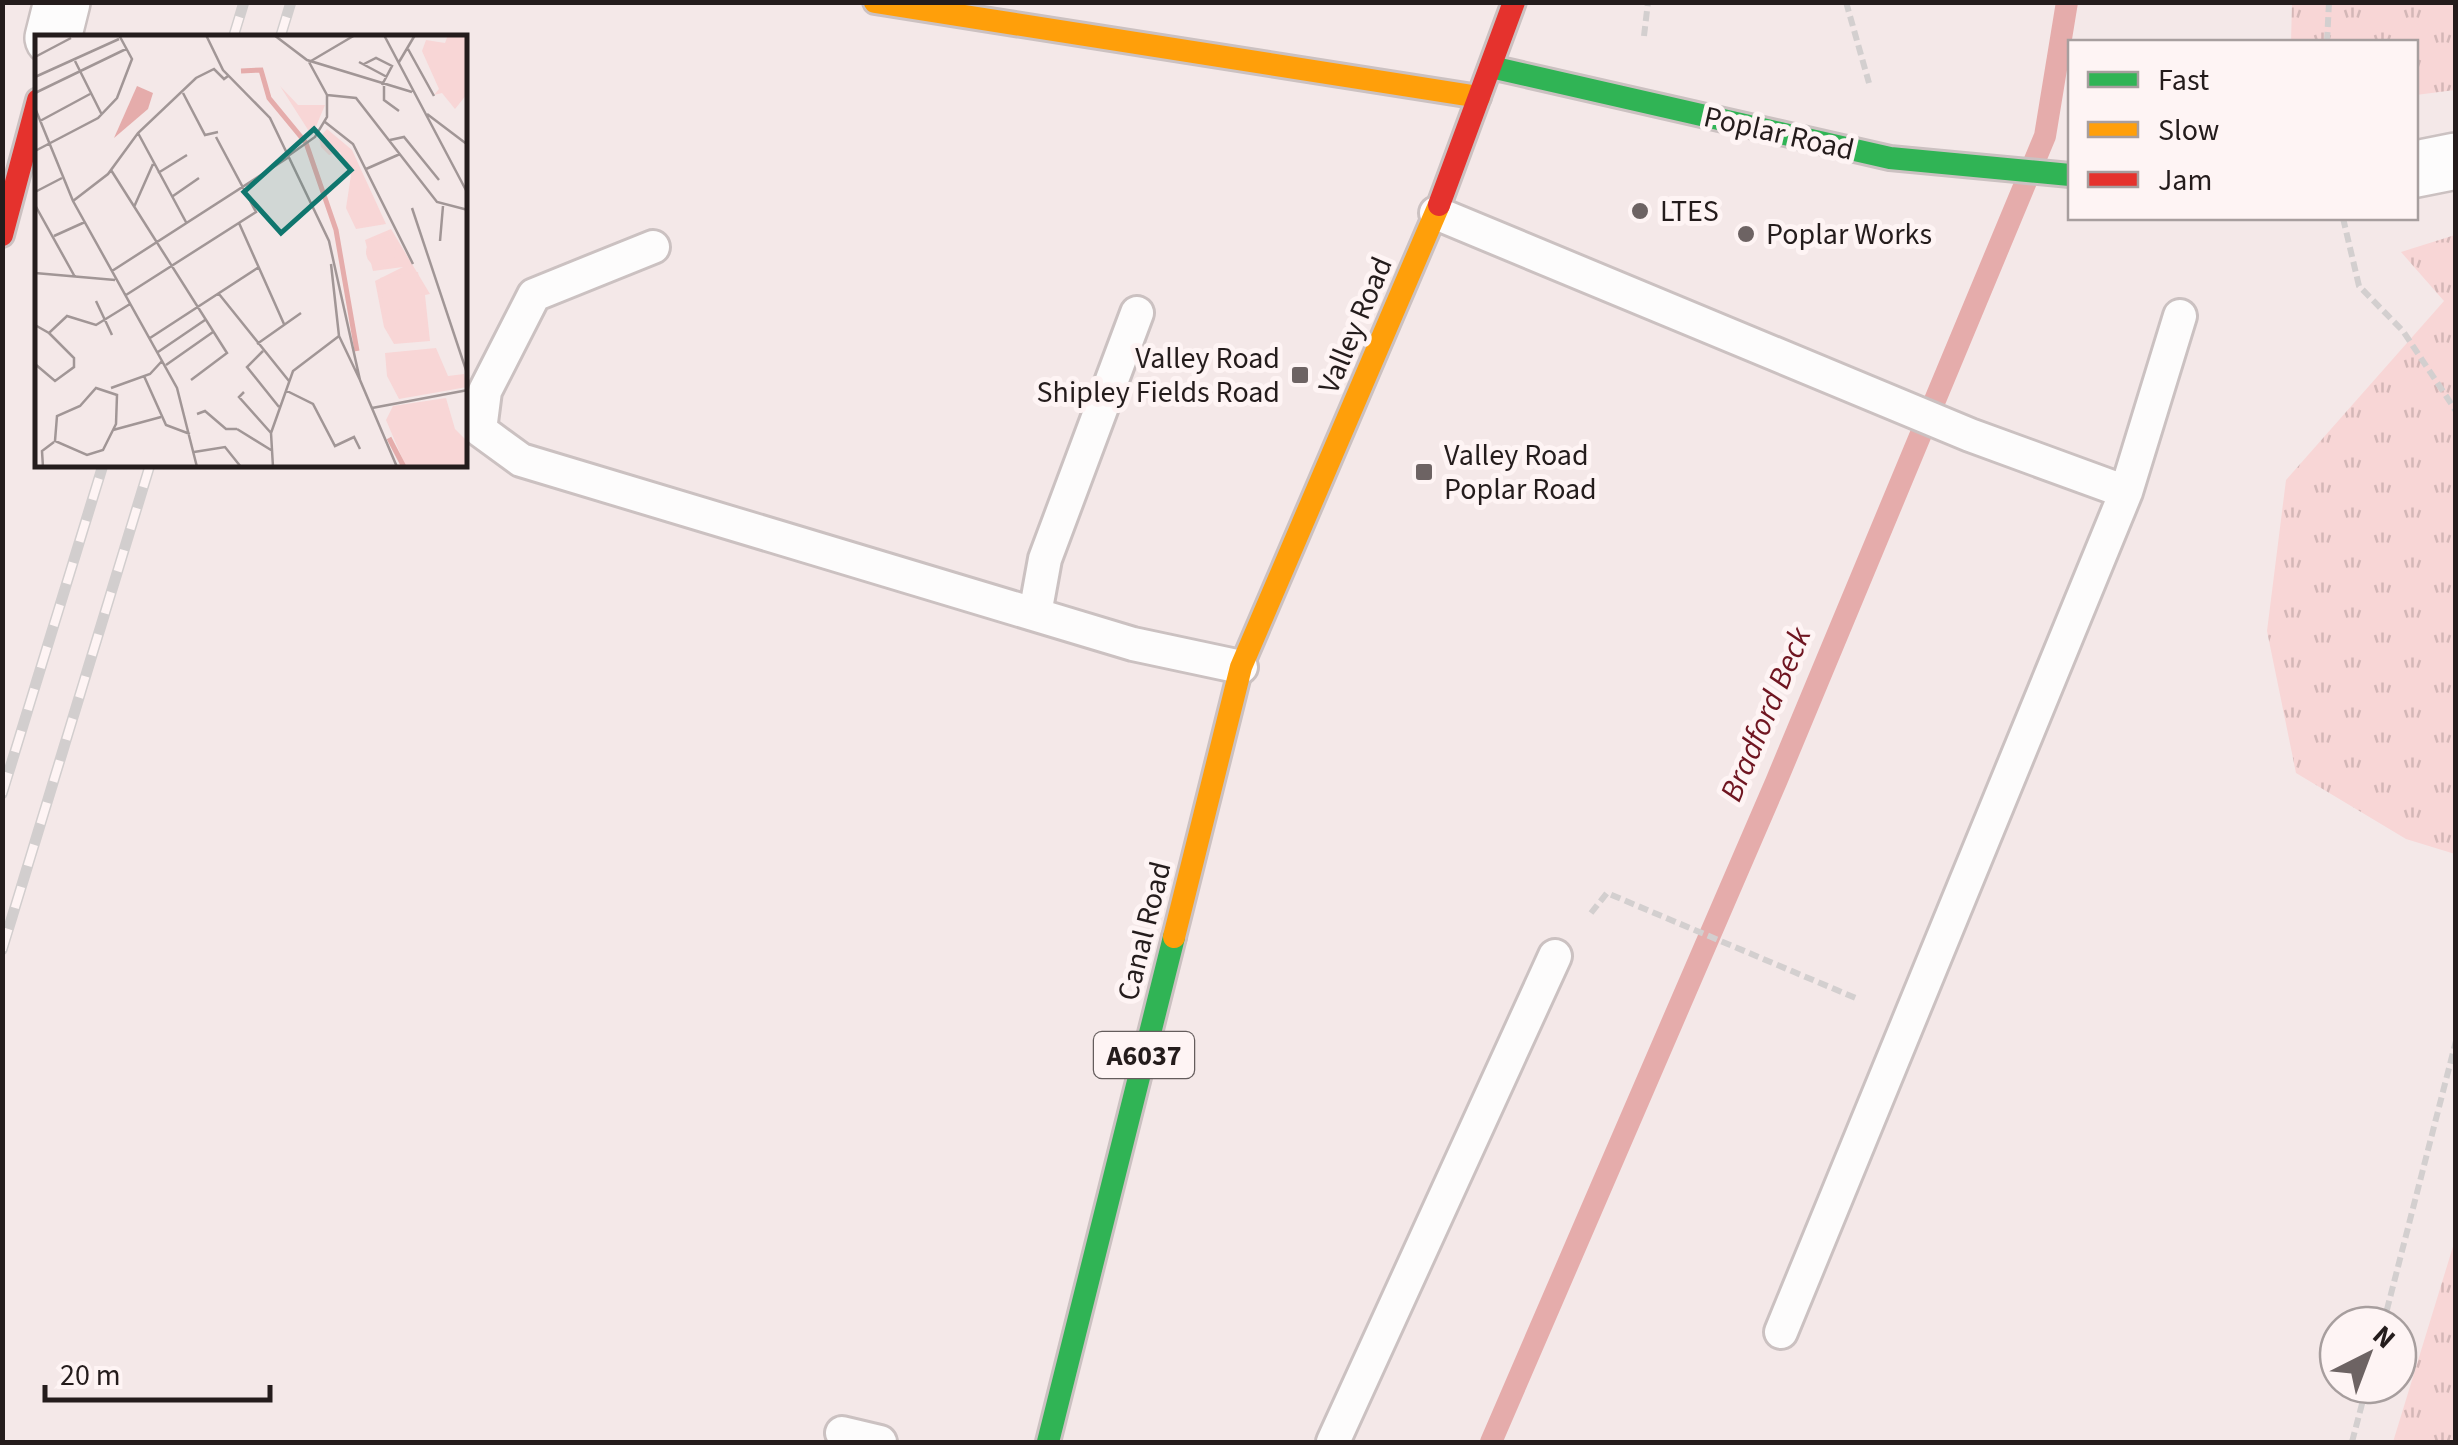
<svg xmlns="http://www.w3.org/2000/svg" width="2458" height="1445" viewBox="0 0 2458 1445" font-family="'Source Sans 3',sans-serif">
  <style>
    .grass { fill: url(#grass-tufts) }
    .lines { fill: none; stroke-linecap: round; stroke-linejoin: round }
    .stream { stroke: #e5acab; stroke-width: 22 }
    .lane-casing { stroke: #cbc1c1; stroke-width: 38 }
    .street-casing { stroke: #cbc1c1; stroke-width: 60 }
    .fast-casing { stroke: #cbc1c1; stroke-width: 28 }
    .slow-casing { stroke: #cbc1c1; stroke-width: 28 }
    .jam-casing { stroke: #cbc1c1; stroke-width: 28 }
    .path { stroke: #d3cfcf; stroke-width: 6; stroke-dasharray: 10 5; stroke-linecap: butt }
    .lane { stroke: #fdfcfc; stroke-width: 32 }
    .street { stroke: #fdfcfc; stroke-width: 55 }
    .fast { stroke: #30b455; stroke-width: 22 }
    .slow { stroke: #ff9f0a; stroke-width: 22 }
    .jam { stroke: #e5322d; stroke-width: 22 }
    .rail-casing { stroke: #d2cece; stroke-width: 11 }
    .rail { stroke: #fef4f4; stroke-width: 8; stroke-dasharray: 22; stroke-linecap: butt }
    .poi-dot { fill: #6d6363; stroke: #fef4f4; stroke-width: 4 }
    .labels { text-anchor: middle; stroke-width: 10; stroke-linejoin: round; paint-order: stroke }
    .shield { fill: #fef4f4; stroke: #655d5d; stroke-width: 2.5 }
    .shield-label { font-size: 28px; font-weight: bold; fill: #241c1c }
    .street-label { font-size: 30px; fill: #241c1c; stroke: #fef4f4 }
    .poi-label { font-size: 30px; fill: #241c1c; stroke: #fef4f4; text-anchor: start }
    .water-label { font-size: 32px; font-style: italic; fill: #6f1520; stroke: #fef4f4 }
    .inset-river { fill: none; stroke: #e5acab; stroke-width: 5 }
    .inset-road { fill: none; stroke: #a19696; stroke-width: 2.5 }
    .view { fill: #0f766e; fill-opacity: 0.15; stroke: #0f766e; stroke-width: 5 }
    .inset-edge { fill: none; stroke: #241c1c; stroke-width: 5 }
  </style>
  <defs>
    <pattern id="grass-tufts" width="24" height="20" patternUnits="userSpaceOnUse" patternTransform="scale(2.5)"><rect width="24" height="20" fill="#f8d6d6"/><path d="M3 7l-1-3M5 7V3M7 7l1-3M15 17l-1-3M17 17v-4M19 17l1-3" fill="none" stroke="#d4b7b7"/></pattern>
  </defs>
  <rect width="100%" height="100%" fill="#f4e8e8"/>
  <path class="grass" d="M 2292,3 L 2455,3 L 2455,90 L 2416,95 L 2416,42 L 2291,42 Z
    M 2455,235 L 2456,235 L 2455,854 L 2406,839 L 2296,773 L 2267,631 L 2286,480 L 2444,301 L 2401,252 Z
    M 2455,1240 L 2455,1442 L 2393,1442 Z"/>
  <g class="lines">
    <path class="stream" d="M 1491,1442 L 1776,782 L 2045,136 L 2067,2"/>
    <g class="lane-casing">
      <path id="lane" d="M 1436,213 L 1970,435 L 2126,492 L 2180,316
        M 653,247 L 534,295 L 485,391 L 480,430 L 521,460 L 1133,644 L 1241,667
        M 1035,614 L 1045,559 L 1137,313
        M 1781,1332 L 2126,492
        M 842,1433 L 880,1442
        M 1333,1442 L 1555,956"/>
    </g>
    <g class="street-casing">
      <path id="street" d="M 53,38 L 62,2
        M 2416,169 L 2456,161"/>
    </g>
    <g class="fast-casing">
      <path id="fast" d="M 1491,67 L 1890,158 L 2070,175
        M 1048,1442 L 1174,937"/>
    </g>
    <g class="slow-casing">
      <path id="slow" d="M 875,2 L 1479,97
        M 1174,937 L 1241,667 L 1439,205"/>
    </g>
    <g class="jam-casing">
      <path id="jam" d="M 1439,205 L 1514,2
        M 2,235 L 38,100"/>
    </g>
    <path class="path" d="M 1846,2 L 1869,83
      M 1644,36 L 1648,2
      M 2327,42 L 2329,2
      M 2343,218 L 2359,286 L 2403,331 L 2456,411
      M 1591,913 L 1607,893 L 1858,999
      M 2383,1325 L 2456,1041
      M 2352,1442 L 2367,1385"/>
    <use href="#lane" class="lane"/>
    <use href="#street" class="street"/>
    <use href="#fast" class="fast"/>
    <use href="#slow" class="slow"/>
    <use href="#jam" class="jam"/>
    <g class="rail-casing">
      <path id="rail" d="M 233,38 L 244,2
        M 280,38 L 291,2
        M 2,794 L 103,465
        M 2,950 L 150,465"/>
    </g>
    <use href="#rail" class="rail"/>
  </g>
  <g class="poi-dot">
    <circle cx="1640" cy="211" r="10"/>
    <circle cx="1746" cy="234" r="10"/>
    <rect x="1290" y="365" width="20" height="20" rx="5"/>
    <rect x="1414" y="462" width="20" height="20" rx="5"/>
  </g>
  <g class="labels">
    <rect class="shield" x="1094" y="1032" width="100" height="46" rx="8"/>
    <g class="shield-label">
      <text x="1144" y="1065">A6037</text>
    </g>
    <g class="street-label">
      <text transform="translate(1779 133) rotate(13)" y="10">Poplar Road</text>
      <text transform="translate(1355 325) rotate(-67)" y="10">Valley Road</text>
      <text transform="translate(1144 931) rotate(-76)" y="10">Canal Road</text>
    </g>
    <g class="poi-label">
      <text x="1660" y="221">LTES</text>
      <text x="1766" y="244">Poplar Works</text>
      <text x="1280" y="368" text-anchor="end">Valley Road<tspan x="1280" dy="34">Shipley Fields Road</tspan></text>
      <text x="1444" y="465">Valley Road<tspan x="1444" dy="34">Poplar Road</tspan></text>
    </g>
    <g class="water-label">
      <text transform="translate(1765 714) rotate(-67)" y="11">Bradford Beck</text>
    </g>
  </g>
  <g transform="translate(35 35)">
    <rect width="432" height="432" fill="#f4e8e8"/>
    <path d="M 413,0 L 432,0 L 432,59 L 420,74 L 407,58 L 399,60 L 404,54 L 387,16 L 391,5 L 410,8 ZM 245,51 L 263,70 L 290,70 L 277,101 ZM 292,94 L 317,115 L 351,189 L 321,194 L 311,173 L 316,140 L 305,117 L 294,120 L 286,112 L 284,103 ZM 356,194 L 395,259 L 390,260 L 395,306 L 359,309 L 349,292 L 340,246 L 368,232 L 338,236 L 330,205 ZM 401,313 L 413,341 L 429,339 L 432,352 L 364,364 L 352,341 L 350,318 ZM 411,363 L 420,394 L 432,406 L 432,432 L 371,432 L 351,385 L 358,371 Z" fill="#f8d6d6"/>
    <path d="M331 217a15 15 0 1 1 30 0a15 15 0 1 1-30 0ZM 383,237 L 393,304 L 370,307 L 364,264 L 365,287 L 352,290 L 345,243 Z" fill="#f8d6d6"/>
    <path d="M 102,51 L 118,58 L 113,74 L 79,103 Z" fill="#e5acab"/>
    <path class="inset-river" d="M 206,36 L 226,35 L 234,63 L 271,108 L 301,195 L 322,316M 354,403 L 369,432"/>
    <path class="inset-road" d="M 171,0 L 188,35 L 235,83 L 294,206 L 325,345 L 362,432M 239,0 L 272,25 L 377,57M 349,0 L 433,159M 373,14 L 399,61M 0,22 L 36,3M 40,26 L 67,80M 276,26 L 320,0M 324,27 L 352,42M 364,27 L 380,0M 329,29 L 341,23 L 357,31 L 347,50M 0,42 L 84,4M 349,51 L 349,65 L 364,76M 0,58 L 91,14M 148,58 L 170,100 L 183,97M 292,60 L 321,63 L 402,167 L 433,175M 0,73 L 38,166 L 142,353 L 162,432M 392,79 L 433,110M 5,86 L 55,59M 290,87 L 318,109 L 378,229M 103,98 L 152,189M 355,105 L 369,102 L 404,145M 0,116 L 63,83 L 82,63 L 97,24 L 84,0M 253,121 L 280,102 L 292,82 L 292,60 L 274,27M 331,134 L 365,119M 76,135 L 192,318 L 156,345M 123,138 L 152,120M 0,157 L 27,143M 138,161 L 164,143M 38,166 L 73,139 L 103,98 L 161,43 L 179,34 L 189,44 L 193,41M 0,170 L 40,242M 99,172 L 118,129M 377,173 L 433,341M 204,188 L 249,289M 19,201 L 50,187M 405,206 L 408,171M 296,229 L 304,301 L 325,345M 77,236 L 254,122M 0,238 L 80,245M 184,259 L 254,346M 91,260 L 221,177 L 181,102M 61,266 L 77,300M 0,290 L 14,298 L 32,281 L 61,290 L 95,269M 115,303 L 224,232M 222,309 L 266,278M 228,316 L 212,332 L 244,372M 123,317 L 170,285M 0,329 L 20,346 L 39,332 L 39,323 L 14,298M 131,330 L 178,297M 109,341 L 131,390 L 155,399M 61,353 L 82,360 L 81,389 L 68,415 L 52,420 L 20,406 L 22,381 L 45,371 ZM 76,353 L 115,339 L 127,326M 250,355 L 278,369 L 300,411 L 319,402 L 325,414M 209,357 L 204,362 L 236,398M 337,373 L 433,355M 162,379 L 170,376 L 191,394 L 202,394M 202,394 L 236,415M 78,395 L 126,382M 159,417 L 190,412 L 206,432M 8,432 L 7,416 L 19,407M 238,432 L 236,398 L 258,336 L 304,301"/>
    <path class="view" d="M 279,94 L 316,135 L 246,198 L 209,157 Z"/>
    <rect width="432" height="432" class="inset-edge"/>
  </g>
  <rect width="2458" height="1445" fill="none" stroke="#241c1c" stroke-width="10"/>
  <rect x="2068" y="40" width="350" height="180" fill="#fef4f4" stroke="#a79e9e" stroke-width="2.5"/>
  <rect x="2088" y="72" width="50" height="15" fill="#30b455" stroke="#a79e9e" stroke-width="2.5"/>
  <text x="2158" y="90" font-size="30" fill="#241c1c">Fast</text>
  <rect x="2088" y="122" width="50" height="15" fill="#ff9f0a" stroke="#a79e9e" stroke-width="2.5"/>
  <text x="2158" y="140" font-size="30" fill="#241c1c">Slow</text>
  <rect x="2088" y="172" width="50" height="15" fill="#e5322d" stroke="#a79e9e" stroke-width="2.5"/>
  <text x="2158" y="190" font-size="30" fill="#241c1c">Jam</text>
  <g transform="translate(2368 1355) rotate(42)"><circle r="48" fill="#fef4f4" stroke="#a79e9e" stroke-width="2.5"/>
  <path d="M0-8L18 38L0 25L-18 38Z" fill="#6d6363"/>
  <text y="-15" font-size="28" font-weight="bold" text-anchor="middle" fill="#241c1c">N</text>
  </g>
  <path d="M45 1385v15h225v-15" fill="none" stroke="#241c1c" stroke-width="5"/>
  <text x="60" y="1385" font-size="30" fill="#241c1c" stroke="#fef4f4" stroke-width="8" paint-order="stroke">20 m</text>
</svg>
